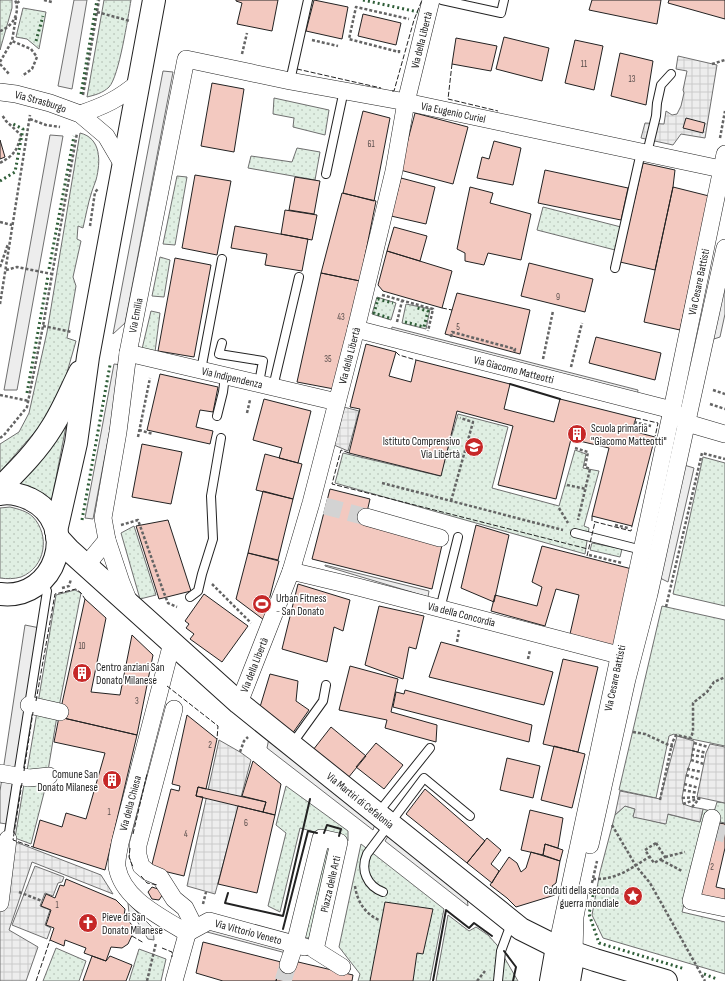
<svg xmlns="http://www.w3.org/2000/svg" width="725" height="981" viewBox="0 0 725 981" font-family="'Sofia Sans Condensed',sans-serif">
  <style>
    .green { fill: url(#green-dots); stroke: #6f6f6f }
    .parking { fill: #ededed; stroke: #6f6f6f }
    .plaza { fill: url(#plaza-grid); stroke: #6f6f6f }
    .building { fill: #f3c9c0; stroke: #222 }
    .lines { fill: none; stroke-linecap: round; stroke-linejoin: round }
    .street-tunnel { stroke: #d3d3d3; stroke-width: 17; stroke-dasharray: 17 8; stroke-linecap: butt }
    .lane-casing { stroke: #222; stroke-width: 10 }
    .street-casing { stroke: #222; stroke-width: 18 }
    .secondary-casing { stroke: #222; stroke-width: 24 }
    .path { stroke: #646464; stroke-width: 2.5; stroke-dasharray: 3 2; stroke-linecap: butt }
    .lane { stroke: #fff; stroke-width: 8 }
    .street { stroke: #fff; stroke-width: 17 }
    .secondary { stroke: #fff; stroke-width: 22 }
    .hedge { stroke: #2f5e38; stroke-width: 3; stroke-dasharray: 2 3; stroke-linecap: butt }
    .fence { stroke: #222; stroke-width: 1; stroke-dasharray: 5 2; stroke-linecap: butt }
    .wall { stroke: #222; stroke-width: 2 }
    .labels { text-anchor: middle; stroke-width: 3; stroke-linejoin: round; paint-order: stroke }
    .number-label { font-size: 9px; fill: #564c4a }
    .street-label { font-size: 11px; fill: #222; stroke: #fff }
    .poi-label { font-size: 11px; fill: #222; stroke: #fff; text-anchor: start }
  </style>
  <defs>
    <pattern id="green-dots" width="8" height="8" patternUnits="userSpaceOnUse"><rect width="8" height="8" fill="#e0efe3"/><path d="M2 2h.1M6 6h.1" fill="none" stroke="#c0cdc2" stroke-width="1.8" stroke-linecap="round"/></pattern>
    <pattern id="plaza-grid" width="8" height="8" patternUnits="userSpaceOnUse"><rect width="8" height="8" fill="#ededed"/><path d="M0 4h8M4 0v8" fill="none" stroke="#cbcbcb"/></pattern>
  </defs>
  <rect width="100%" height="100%" fill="#fff"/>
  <path class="green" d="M 0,0 L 12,0 L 12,8 L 0,50 Z
    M 104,0 L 131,0 C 128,17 119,77 109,87 C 103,93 95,95 87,97 Z
    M 23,8 L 46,12 L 39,49 L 27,39 L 16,37 Z
    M 274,98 L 329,110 L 325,135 L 293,127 L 294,118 L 273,114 Z
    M 80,133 C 101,138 101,161 96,180 C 95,184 93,187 92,191 C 88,203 86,215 83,228 L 78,226 L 77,239 L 81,241 L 73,277 L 76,286 L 67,338 L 76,341 L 62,390 L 47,418 L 0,472 L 0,444 L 19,432 L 29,413 L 47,332 Z
    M 297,148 L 320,152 L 315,180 L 248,168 L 251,156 L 292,162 Z
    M 177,176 L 187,177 L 175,245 L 163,244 Z
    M 543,207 L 621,227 L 615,250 L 537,230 Z
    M 160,257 L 170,260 L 164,297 L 152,296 Z
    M 377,297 L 396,303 L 391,320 L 372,314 Z
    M 406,304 L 430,309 L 426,329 L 402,323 Z
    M 151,311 L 160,313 L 155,352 L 142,349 Z
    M 458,414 L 508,427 L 492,488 L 559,506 L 575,450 L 586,454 L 583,468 L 599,471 L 584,526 L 589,528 L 585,554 L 335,483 L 343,453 L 440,476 Z
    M 66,426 L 51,504 L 29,486 L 12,484 L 62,427 Z
    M 703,457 L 725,463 L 725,606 L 673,594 Z
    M 10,507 C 18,509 27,511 33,517 C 50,535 46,567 21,577 C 14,579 7,579 0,578 L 0,508 Z
    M 134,526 L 156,595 L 140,599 L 121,533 Z
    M 592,543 L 622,549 L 620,557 L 590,550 Z
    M 75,590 L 81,593 L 59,707 L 38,703 L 56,595 Z
    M 662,606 L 725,620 L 725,746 L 677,736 L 674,734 L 669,736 L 656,798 L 619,790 Z
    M 37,712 L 57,716 L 48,771 L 27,771 Z
    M 47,781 L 31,844 L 15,838 L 24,784 Z
    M 286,786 L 348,831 L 348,841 L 300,828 L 280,912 L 268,906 L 286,833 L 276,825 Z
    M 717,802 L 725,803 L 725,823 L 706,819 L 682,912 L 725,922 L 725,974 L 603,938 L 592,915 L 600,872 L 615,815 L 625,806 L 636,809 L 633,816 L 665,824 L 667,814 L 700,822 L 703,809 L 714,812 Z
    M 361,844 L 444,909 L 430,981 L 358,981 L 360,974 L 339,947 Z
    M 323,846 L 334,849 L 314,938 L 301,938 Z
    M 448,915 L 469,931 L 476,927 L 488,935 L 497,945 L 518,981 L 436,981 Z
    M 56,948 L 86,961 L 79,981 L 43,981 Z
    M 139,949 L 166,959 L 161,981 L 129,981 Z"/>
  <path class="parking" d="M 74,0 L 87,0 L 72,89 L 58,86 Z
    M 163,71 L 173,72 L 125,323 L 113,334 Z
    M 50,135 L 63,136 L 17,390 L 4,390 Z
    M 725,272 L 725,314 L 720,337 L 711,340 Z
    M 392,327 L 638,390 L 637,396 L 391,335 Z
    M 114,364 L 122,365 L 93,519 L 85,518 Z
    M 684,465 L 694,468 L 668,582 L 658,577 Z
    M 325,565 L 429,591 L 428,597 L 325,566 Z
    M 25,625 L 40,628 L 7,824 L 0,823 L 0,791 Z
    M 269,738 L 375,824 L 373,830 L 267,748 Z
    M 390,833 L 467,897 L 468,906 L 385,841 Z
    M 128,903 L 153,928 L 154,940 L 148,939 L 135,918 L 129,913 Z
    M 210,925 L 286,946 L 286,953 L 207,932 Z"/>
  <path class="plaza" d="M 678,56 L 717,65 L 705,138 L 681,134 L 673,145 L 641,138 L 645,123 L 664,124 L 666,111 L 672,115 L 677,114 L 681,106 L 684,93 L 683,90 L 687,71 L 676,69 Z
    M 340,406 L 359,411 L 348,451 L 334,445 Z
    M 677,736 L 694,741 L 691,760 L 686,775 L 682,798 L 683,804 L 692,807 L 703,809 L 700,822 L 668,814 L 666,824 L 633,817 L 635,809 L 625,806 L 615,815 L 620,791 L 660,799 Z
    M 219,740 L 240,752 L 251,760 L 215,894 L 187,886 Z
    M 710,744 L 725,747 L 725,803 L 697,797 L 706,753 Z
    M 8,839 L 101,875 L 113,894 L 32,862 L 9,930 L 38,947 L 26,981 L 0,981 L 0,850 Z
    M 35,866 L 64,877 L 62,882 L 58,883 L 53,896 L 45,893 L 40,906 L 50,910 L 45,925 L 51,928 L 47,939 L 12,925 Z"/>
  <path class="building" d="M 236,0 L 278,0 L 272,31 L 237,24 L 242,3 L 236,1 Z
    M 314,0 L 348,7 L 342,39 L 306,31 Z
    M 592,0 L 661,0 L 657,24 L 589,10 Z
    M 669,0 L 725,0 L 725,19 L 668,3 Z
    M 363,14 L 401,23 L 396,45 L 358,36 Z
    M 504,37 L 549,48 L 542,81 L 496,69 Z
    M 456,38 L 497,46 L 491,71 L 452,64 Z
    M 575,40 L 603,46 L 594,90 L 565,83 Z
    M 620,53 L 653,61 L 646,105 L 611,96 Z
    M 212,83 L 244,89 L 234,152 L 201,146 Z
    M 363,111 L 390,118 L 374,201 L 343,193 Z
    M 415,113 L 468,127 L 453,184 L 400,170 Z
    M 686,118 L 705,123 L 703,133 L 683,128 Z
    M 0,140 L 5,157 L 0,159 Z
    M 494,141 L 521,148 L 513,185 L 477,178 L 482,157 L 489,159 Z
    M 643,163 L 675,170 L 673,187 L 655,270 L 620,262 Z
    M 545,170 L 628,188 L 621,220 L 538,203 Z
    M 195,175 L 231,181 L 217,255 L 182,248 Z
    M 295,177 L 320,181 L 314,214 L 289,210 Z
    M 401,178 L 435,187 L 426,224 L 391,216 Z
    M 470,187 L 493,193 L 490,203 L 531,214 L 521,260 L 488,253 L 484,265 L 465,261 L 465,253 L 457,249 Z
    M 673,187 L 709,196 L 680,330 L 644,322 Z
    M 342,193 L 376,201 L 360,281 L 321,273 Z
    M 285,210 L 317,215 L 312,240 L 281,234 Z
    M 235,226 L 308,239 L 302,271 L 265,265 L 267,254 L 231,248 Z
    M 394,227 L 427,236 L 420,261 L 387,251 Z
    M 387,251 L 452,271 L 442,308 L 383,291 L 378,285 Z
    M 175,258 L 211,265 L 194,357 L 158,351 Z
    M 529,263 L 593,279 L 585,312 L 521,296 Z
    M 321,273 L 360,281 L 334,389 L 297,382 Z
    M 457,293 L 530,310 L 520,354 L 445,334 Z
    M 596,337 L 661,353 L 655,380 L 589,363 Z
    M 366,344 L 396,352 L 389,376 L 411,382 L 416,360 L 510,384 L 504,409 L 554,422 L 560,399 L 636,418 L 632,431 L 655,437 L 632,526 L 592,516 L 609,448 L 571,439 L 556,499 L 498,485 L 513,426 L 457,411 L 441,476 L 349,453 L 360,409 L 350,407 Z
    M 160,374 L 218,387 L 213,412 L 200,410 L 196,427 L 213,431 L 210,444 L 147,430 Z
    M 264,399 L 311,411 L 298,463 L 279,458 L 282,448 L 253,440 Z
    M 142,444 L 182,452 L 171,504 L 132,497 Z
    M 265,454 L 302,464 L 293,499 L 256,490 Z
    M 330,489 L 370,499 L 364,525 L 442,545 L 432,589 L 312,559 Z
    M 263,491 L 293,499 L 278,560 L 248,553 Z
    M 168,520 L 191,591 L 159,599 L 136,526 Z
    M 476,525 L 509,535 L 494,602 L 461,588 Z
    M 542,546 L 632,569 L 615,646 L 570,634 L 579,595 L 556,589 L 545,626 L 491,611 L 495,595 L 537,606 L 542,587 L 532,582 Z
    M 248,553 L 279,561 L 264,620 L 236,599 Z
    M 298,584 L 350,600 L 343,631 L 334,627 L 327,662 L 282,649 Z
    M 204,594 L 248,626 L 222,662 L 190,639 L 194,634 L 186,628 L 189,624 L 185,621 Z
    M 85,599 L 106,618 L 91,692 L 120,695 L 132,635 L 153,655 L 137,735 L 59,717 Z
    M 379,606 L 424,616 L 416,649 L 409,647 L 403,679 L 365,665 Z
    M 441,642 L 553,672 L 544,705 L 429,677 Z
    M 563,659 L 598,667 L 578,752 L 543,744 Z
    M 350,666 L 398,679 L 391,712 L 437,725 L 436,742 L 385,728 L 387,720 L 339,710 Z
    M 270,674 L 298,681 L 296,701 L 309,710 L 292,734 L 260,707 Z
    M 405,690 L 532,725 L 529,742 L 393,707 L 396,692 L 404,694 Z
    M 187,715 L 217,739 L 206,789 L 198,787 L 196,796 L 203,797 L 184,876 L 151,868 L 171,789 L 179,791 L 180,786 L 172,784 Z
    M 59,717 L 137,735 L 105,870 L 33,847 L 40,820 L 62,827 L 66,813 L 86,819 L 105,753 L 54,742 Z
    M 331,727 L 366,756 L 348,778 L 313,750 Z
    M 376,743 L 403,765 L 384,789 L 356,767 Z
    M 554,746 L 585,754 L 572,808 L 541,800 Z
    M 507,758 L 540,766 L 533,798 L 500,790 Z
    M 253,761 L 281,784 L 275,815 L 263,812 L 266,802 L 242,796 Z
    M 198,787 L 266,802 L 263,812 L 196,796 Z
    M 425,789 L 485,841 L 467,863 L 406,814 Z
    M 238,806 L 275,815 L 257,893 L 218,884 Z
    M 530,810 L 563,818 L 558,848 L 545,844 L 543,855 L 521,850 Z
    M 713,822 L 725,824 L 725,848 L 716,887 L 725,889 L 725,914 L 694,907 Z
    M 487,838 L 501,850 L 491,864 L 499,871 L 492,883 L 467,863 Z
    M 545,844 L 563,850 L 560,861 L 543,855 Z
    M 531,852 L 560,861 L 556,883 L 552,886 L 555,895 L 516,907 L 507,898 L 490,885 L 509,857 L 517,863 L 521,872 L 526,868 Z
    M 66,879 L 116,900 L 125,909 L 124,916 L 132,925 L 134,931 L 128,944 L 122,948 L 111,947 L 106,961 L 84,953 L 86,948 L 65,940 L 64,946 L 50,940 L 54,928 L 46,925 L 51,910 L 41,906 L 46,894 L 55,898 L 60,885 L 64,886 Z
    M 152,887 L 158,889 L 163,894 L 159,900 L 152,899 L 148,892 Z
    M 385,902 L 433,909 L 423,954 L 417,953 L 413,981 L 370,981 Z
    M 203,942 L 281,962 L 276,981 L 223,981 L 196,973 Z
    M 92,956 L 106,961 L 110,956 L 132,965 L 126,981 L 83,981 Z
    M 294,961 L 353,975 L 352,981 L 289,981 Z
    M 281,962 L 292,966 L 289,981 L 276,981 Z"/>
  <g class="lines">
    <path class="street-tunnel" d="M 325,506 L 366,517
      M 709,830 L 725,834
      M 283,981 L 288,965"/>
    <g class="lane-casing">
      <path id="lane" d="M 442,0 L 501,13 L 504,0
        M 290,81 L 308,0
        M 647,153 L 656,116 L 657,103 L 661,85 L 671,74
        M 326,174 L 344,90
        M 615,268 L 641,152
        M 222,343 L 219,354 L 263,361 L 259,383
        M 201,370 L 222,259
        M 273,387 L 299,277
        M 217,416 L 223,392 L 225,376
        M 575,533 L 642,550
        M 190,597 L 198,591 L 202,574 L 213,539 L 211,496 L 221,438
        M 440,609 L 458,537
        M 292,744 L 323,701 L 326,685
        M 378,813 L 430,748
        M 8,839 L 47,591 L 42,582
        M 383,892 C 367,886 360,870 367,854 L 424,778 L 470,816
        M 498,981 L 501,951 L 511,924"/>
    </g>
    <g class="street-casing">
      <g id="street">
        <path id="s1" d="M 0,92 L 16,94 L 50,103 L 80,114 L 106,136 L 123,165"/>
        <path d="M 80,114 C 104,106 119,99 139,82"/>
        <path id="s2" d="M 356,329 L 672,410 L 687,423 L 725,434"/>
        <path id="s3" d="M 128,353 L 337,402"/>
        <path d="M 366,517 L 440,538"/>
        <path d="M 107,540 L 121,582 L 129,602"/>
        <path id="s4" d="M 88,566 L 93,557 L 107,540 L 103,518 L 118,432 L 128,353 L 186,59 L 290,81 L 406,102 L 721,169"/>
        <path id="s5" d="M 291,571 L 358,587 L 630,658"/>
        <path d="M 172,643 L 120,843 C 119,850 116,860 117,867 C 123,900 162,917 187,933"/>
        <path id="s6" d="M 239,703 L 291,571 L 311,503 L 356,329 L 394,171 L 406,102 L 431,0"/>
        <path d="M 29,705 L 60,712"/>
        <path d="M 0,773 L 29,778 L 49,776"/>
        <path d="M 712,818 L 691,901 L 725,908"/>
        <path d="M 590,845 L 627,679 L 649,594 L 725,248"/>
        <path d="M 0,903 L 8,839"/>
        <path id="s7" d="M 187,933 L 209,921 L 305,947"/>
        <path id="s8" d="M 557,947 L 672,410 L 725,154"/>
        <path d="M 574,952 L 575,917 L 579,895"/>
        <path d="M 288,965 L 295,944 L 321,838 L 339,842 L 315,950 L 342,967"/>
        <path d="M 174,981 L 191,920 L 185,908 L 174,899 L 160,877 L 148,872 L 141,866 L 138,855 L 138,845 L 174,709"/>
      </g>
    </g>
    <g class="secondary-casing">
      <g id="secondary">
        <path d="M 0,488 C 19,469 38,450 52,427 C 63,410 71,390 80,372"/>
        <path d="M 0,494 C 10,492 21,495 30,499 C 81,524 56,601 0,594"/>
        <path d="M 56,531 L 76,443 L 88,357 L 154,0"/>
        <path id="s9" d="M 57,537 L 69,550 L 239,703 L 521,929 L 557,947 L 595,960 L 666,981"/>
        <path d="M 551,981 L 557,947"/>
        <path d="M 569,981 L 574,952"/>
      </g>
    </g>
    <path class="path" d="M 44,0 L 52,2
      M 17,3 L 21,0
      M 97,12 L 130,21
      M 16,17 L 12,41 L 31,49 L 37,57 L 32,69 L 22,76
      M 0,31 C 12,27 21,13 15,0
      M 312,40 L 338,46
      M 399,50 L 399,52 L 349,39 L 356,7 L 409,19
      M 242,54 L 247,33
      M 0,62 L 12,41
      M 0,64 L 9,74
      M 712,64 L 725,60
      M 83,95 L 99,0
      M 30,119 L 46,125 L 60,127
      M 720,138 L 725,111
      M 0,163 C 14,155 17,151 21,135 L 6,121 L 2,115
      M 0,222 L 12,225
      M 90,226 L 95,192 L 98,189
      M 0,267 L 8,244
      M 6,270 L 17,267 L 52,274
      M 382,295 L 433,309 L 428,331
      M 0,304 L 30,115
      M 397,322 L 402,301
      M 43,326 L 72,332
      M 451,337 L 452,332 L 515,349 L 514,352
      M 543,359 L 553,311
      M 571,367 L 582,323
      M 713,390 L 725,394
      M 0,395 L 29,401
      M 710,404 L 725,409
      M 247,413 L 250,400
      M 634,422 L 651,426
      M 139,430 L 153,434
      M 138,437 L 150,378
      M 0,438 L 4,435 L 27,407 L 43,326 L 77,133
      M 575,448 L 588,452 L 585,467 L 590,469 L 578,520
      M 382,483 L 563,530
      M 567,485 L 586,489
      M 451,501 L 473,422 L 460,418
      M 559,508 L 568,523
      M 121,525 L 138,520 L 164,593 L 168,603 L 177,607
      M 615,525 L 628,528
      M 589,555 L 622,563
      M 212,584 L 251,623
      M 62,588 L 69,586 L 71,579
      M 666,607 L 702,453 L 725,459
      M 457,642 L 459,630
      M 528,659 L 530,650
      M 633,732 L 645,734 L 673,747
      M 694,743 L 708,747
      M 692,749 L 706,753
      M 240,752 L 244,741 L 248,737
      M 691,755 L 705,757
      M 691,760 L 704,764
      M 687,769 L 702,772
      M 686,775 L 701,780
      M 684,784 L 699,788
      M 683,790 L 698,793
      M 682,798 L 697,797
      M 660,800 L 672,743 L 676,735 L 691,738 L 693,731 L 693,703 L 707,692 L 714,682 L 725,677
      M 683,804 L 700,798
      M 692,807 L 700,798
      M 612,825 L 636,866 L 650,883 L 705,981
      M 656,843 L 665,857 L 654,863 L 645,850 Z
      M 665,857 L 685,852
      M 661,860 L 682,871
      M 593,879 C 616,880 630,869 649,857
      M 592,883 L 597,861
      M 355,886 C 357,901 365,914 379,920
      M 19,892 L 42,901
      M 203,904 L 206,892
      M 147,981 L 156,943
      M 477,981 L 485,971"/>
    <use href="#lane" class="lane"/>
    <use href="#street" class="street"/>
    <use href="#secondary" class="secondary"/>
    <path class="hedge" d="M 363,0 L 418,12
      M 36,41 L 43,16
      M 81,94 L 97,0
      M 0,181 L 15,172 L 23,129 L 11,123
      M 49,269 L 74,136
      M 389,318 L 374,313 L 378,299 L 393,303
      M 405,322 L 424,327 L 428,311 L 417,308
      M 27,393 L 48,276
      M 82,520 L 110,365
      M 593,895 L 589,914 L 599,943 L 685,969
      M 704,974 L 717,979"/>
    <path class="fence" d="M 452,64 L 448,99 L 498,111
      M 297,69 L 381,88
      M 392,91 L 394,91 L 414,20 L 422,0
      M 442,308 L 452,310
      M 396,352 L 399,355 L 416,360
      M 636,418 L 658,423 L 655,437
      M 349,453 L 341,450 L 332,484 L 588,549
      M 592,516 L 592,521 L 631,531 L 632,526
      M 587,556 L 595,522
      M 167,686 L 218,726 L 217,739
      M 36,701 L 55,594 L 76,589 L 81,593 L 85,599
      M 24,771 L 33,712
      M 22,783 L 13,840 L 33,847
      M 133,834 L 147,774
      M 130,848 L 129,857 L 133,867
      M 141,876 L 147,883 L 158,885
      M 132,936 L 144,943
      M 162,948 L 172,952 L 172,957
      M 36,981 L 50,940"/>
    <path class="wall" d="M 510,384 L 560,399
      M 324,833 L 327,825 L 341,829 L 339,836
      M 228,893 L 225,903 L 283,916 L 310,799
      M 283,929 L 308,831 L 317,833
      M 504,951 L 516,967 L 513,981
      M 433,981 L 446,910 L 469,928 L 474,923 L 492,936"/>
  </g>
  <defs>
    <g id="building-disc" transform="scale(1)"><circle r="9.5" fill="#c62828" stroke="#fff"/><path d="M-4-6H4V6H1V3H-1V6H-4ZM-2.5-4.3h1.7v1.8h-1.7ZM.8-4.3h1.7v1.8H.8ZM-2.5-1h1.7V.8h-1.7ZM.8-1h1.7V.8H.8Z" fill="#fff"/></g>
    <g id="school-disc" transform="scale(1)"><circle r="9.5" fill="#c62828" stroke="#fff"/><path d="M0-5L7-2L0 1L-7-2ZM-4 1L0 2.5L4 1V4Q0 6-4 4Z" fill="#fff"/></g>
    <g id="stadium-disc" transform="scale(1)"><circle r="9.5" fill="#c62828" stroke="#fff"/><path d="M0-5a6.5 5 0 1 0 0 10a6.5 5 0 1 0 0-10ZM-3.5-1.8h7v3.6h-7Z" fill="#fff"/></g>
    <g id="sight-disc" transform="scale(1)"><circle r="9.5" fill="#c62828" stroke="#fff"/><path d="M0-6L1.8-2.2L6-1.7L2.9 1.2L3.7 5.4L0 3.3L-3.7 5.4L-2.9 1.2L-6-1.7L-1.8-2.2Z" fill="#fff"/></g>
    <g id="church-disc" transform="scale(1)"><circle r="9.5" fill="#c62828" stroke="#fff"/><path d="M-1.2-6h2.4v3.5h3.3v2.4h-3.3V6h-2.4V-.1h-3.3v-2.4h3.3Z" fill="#fff"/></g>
  </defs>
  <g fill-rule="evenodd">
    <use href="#building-disc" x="577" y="434"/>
    <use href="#school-disc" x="474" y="447"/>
    <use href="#stadium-disc" x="262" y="604"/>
    <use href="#building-disc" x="82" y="673"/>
    <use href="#building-disc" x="112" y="780"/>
    <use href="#sight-disc" x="633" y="896"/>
    <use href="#church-disc" x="88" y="923"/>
  </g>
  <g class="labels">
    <g class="number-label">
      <text x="584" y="67">11</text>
      <text x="632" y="82">13</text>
      <text x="371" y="147">61</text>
      <text x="558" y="300">9</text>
      <text x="341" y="320">43</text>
      <text x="458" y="330">5</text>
      <text x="328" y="362">35</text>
      <text x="82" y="649">10</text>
      <text x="137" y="704">3</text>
      <text x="210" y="748">2</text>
      <text x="109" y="815">1</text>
      <text x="246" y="826">6</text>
      <text x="186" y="837">4</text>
      <text x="712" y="870">2</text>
      <text x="57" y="908">1</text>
    </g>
    <g class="street-label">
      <text dy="4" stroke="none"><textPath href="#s6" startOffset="689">Via della Libertà</textPath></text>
      <text dy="4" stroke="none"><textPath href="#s1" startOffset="42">Via Strasburgo</textPath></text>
      <text dy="4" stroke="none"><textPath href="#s4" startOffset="794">Via Eugenio Curiel</textPath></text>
      <text dy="4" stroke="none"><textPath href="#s8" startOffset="680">Via Cesare Battisti</textPath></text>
      <text dy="4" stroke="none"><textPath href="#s4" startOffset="260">Via Emilia</textPath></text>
      <text dy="4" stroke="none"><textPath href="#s6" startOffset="365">Via della Libertà</textPath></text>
      <text dy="4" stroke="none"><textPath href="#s2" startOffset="163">Via Giacomo Matteotti</textPath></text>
      <text dy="4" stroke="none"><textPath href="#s3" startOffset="107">Via Indipendenza</textPath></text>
      <text dy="4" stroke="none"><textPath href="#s5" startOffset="176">Via della Concordia</textPath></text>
      <text dy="4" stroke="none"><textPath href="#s6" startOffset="41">Via della Libertà</textPath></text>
      <text dy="4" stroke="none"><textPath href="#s8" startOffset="275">Via Cesare Battisti</textPath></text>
      <text dy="4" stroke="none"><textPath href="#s9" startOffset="402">Via Martiri di Cefalonia</textPath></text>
      <text transform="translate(130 803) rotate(-75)" y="4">Via della Chiesa</text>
      <text transform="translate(330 884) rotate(-77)" y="4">Piazza delle Arti</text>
      <text dy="4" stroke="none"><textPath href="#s7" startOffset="66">Via Vittorio Veneto</textPath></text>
    </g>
    <g class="poi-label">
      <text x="591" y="432">Scuola primaria<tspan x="591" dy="13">"Giacomo Matteotti"</tspan></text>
      <text x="460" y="445" text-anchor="end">Istituto Comprensivo<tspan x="460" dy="13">Via Libertà</tspan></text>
      <text x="276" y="602">Urban Fitness<tspan x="276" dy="13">- San Donato</tspan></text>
      <text x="96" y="671">Centro anziani San<tspan x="96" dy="13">Donato Milanese</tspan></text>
      <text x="98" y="778" text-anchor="end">Comune San<tspan x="98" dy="13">Donato Milanese</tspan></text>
      <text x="619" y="894" text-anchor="end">Caduti della seconda<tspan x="619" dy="13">guerra mondiale</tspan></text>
      <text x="102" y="921">Pieve di San<tspan x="102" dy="13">Donato Milanese</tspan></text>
    </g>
  </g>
</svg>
